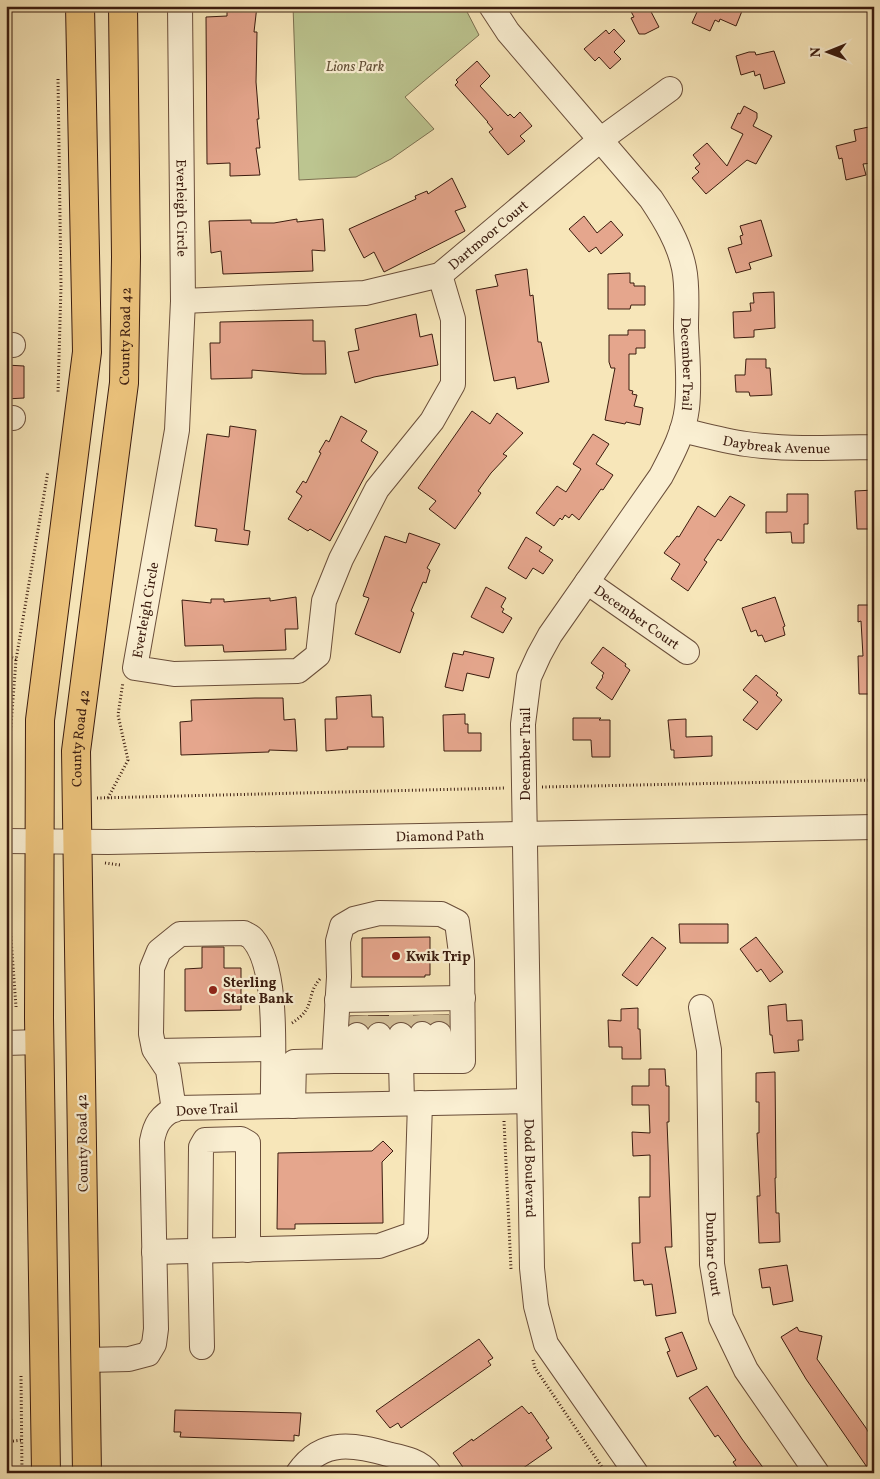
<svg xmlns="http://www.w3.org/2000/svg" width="880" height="1479" viewBox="0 0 880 1479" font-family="Vollkorn,serif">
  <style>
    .green { fill: #bcc590; stroke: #7c7050 }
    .building { fill: #e5a68d; stroke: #3b1c0f }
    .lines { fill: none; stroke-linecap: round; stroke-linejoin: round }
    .minor-tunnel { stroke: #d1be97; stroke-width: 24; stroke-dasharray: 24 12; stroke-linecap: butt }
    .minor-casing { stroke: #6a4e3a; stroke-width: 26 }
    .highway-casing { stroke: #3b1c0f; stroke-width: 30 }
    .path { stroke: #3b1c0f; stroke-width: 3; stroke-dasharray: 1 2.5; stroke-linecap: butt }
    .minor { stroke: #faefd2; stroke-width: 24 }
    .highway { stroke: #ecc37c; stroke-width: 28 }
    .poi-dot { fill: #8f2418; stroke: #faefd2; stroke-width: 2 }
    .labels { text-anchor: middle; stroke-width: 4.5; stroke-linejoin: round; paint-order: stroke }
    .park-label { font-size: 14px; font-style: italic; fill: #624f36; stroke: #faefd2 }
    .street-label { font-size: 14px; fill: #3b1c0f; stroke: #faefd2 }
    .poi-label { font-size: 14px; font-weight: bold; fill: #3b1c0f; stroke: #faefd2; text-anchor: start }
  </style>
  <rect width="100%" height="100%" fill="#f7e6b9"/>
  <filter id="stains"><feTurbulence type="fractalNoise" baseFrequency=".004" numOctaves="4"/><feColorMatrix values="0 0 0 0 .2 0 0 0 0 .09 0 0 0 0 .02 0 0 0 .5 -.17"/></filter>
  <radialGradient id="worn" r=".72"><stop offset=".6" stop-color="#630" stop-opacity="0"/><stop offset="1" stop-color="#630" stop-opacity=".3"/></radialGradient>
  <path class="green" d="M 293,6 L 464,6 L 479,35 L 405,97 L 434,129 L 391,159 L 356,177 L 299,180 Z
    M 6,1419 L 12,1419 L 11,1473 L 6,1473 Z"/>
  <path class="building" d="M 227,6 L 257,6 L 254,32 L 257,32 L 256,82 L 259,119 L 257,119 L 260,148 L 256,148 L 260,175 L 230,176 L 230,163 L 207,164 L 206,17 L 227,16 Z
    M 628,6 L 648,6 L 659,27 L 645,34 L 639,34 L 631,18 L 634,17 Z
    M 685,6 L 744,6 L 736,26 L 720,19 L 719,22 L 715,20 L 710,31 L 692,23 L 697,12 Z
    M 614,29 L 625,41 L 614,52 L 621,59 L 610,69 L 599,57 L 595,61 L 584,49 L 606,30 L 609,34 Z
    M 774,51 L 785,83 L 764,89 L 760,74 L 755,76 L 754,71 L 741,75 L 736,56 L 749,52 L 755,52 L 756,55 Z
    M 477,61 L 490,76 L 480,86 L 508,116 L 510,114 L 514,118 L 520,112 L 532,126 L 520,136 L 525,141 L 508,155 L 489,132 L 493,129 L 487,122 L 488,122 L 455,85 L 458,82 L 456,80 Z
    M 744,106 L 757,113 L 757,118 L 753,126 L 772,136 L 756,164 L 747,160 L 706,194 L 692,178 L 699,172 L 695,168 L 700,164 L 693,155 L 707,143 L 727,166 L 743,134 L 731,128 L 738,113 L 740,114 Z
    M 874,126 L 874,151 L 869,152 L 872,163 L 863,164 L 866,175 L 846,180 L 842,158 L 839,159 L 836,146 L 856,141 L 854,130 Z
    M 452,178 L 466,207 L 455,211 L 465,231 L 384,272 L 374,252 L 364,258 L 349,229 L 416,199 L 415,196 L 427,191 L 428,194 Z
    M 584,216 L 597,233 L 611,221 L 623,235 L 601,254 L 596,247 L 589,252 L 569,229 Z
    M 297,219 L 297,222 L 323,219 L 325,251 L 312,250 L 313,271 L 223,274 L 221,251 L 211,253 L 209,221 L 251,220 L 251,223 L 274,223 Z
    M 761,220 L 772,256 L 749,263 L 751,269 L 736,273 L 728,248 L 742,244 L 740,236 L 743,235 L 740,226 Z
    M 527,269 L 530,296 L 533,295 L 538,342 L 541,342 L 549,382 L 517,389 L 515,377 L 494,381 L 476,290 L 498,286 L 495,275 Z
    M 630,273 L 630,283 L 634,283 L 634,286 L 645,286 L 645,305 L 631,305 L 630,309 L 608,309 L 608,274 Z
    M 774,292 L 775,328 L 754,330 L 754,337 L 734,338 L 733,312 L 751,311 L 750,303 L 754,303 L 753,293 Z
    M 416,314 L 420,337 L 432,334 L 438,365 L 374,377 L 355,383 L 348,352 L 359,350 L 355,329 Z
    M 313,320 L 313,341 L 325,341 L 326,374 L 303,374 L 252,370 L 252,378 L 211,379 L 210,343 L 220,343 L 220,322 Z
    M 628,330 L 645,330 L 645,348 L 636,348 L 636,354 L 629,354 L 629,390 L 633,391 L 632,394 L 637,395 L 634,406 L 643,408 L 640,425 L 626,422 L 625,424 L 605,420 L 615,368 L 611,368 L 609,362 L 609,335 L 628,335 Z
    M 746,359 L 766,359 L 766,368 L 770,368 L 772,395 L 750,396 L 749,392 L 736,392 L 735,375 L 745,375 Z
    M 6,365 L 24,366 L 24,398 L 6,399 Z
    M 472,411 L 490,424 L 497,413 L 523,433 L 503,454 L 507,456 L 491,473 L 478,491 L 481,493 L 455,529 L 429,509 L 436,501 L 418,488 Z
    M 341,416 L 367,431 L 361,441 L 378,452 L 330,541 L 310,529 L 308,531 L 288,519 L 302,496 L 296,492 L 303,481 L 306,483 L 321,453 L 319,452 L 326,440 L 329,442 Z
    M 230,426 L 256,430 L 244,530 L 250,531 L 248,545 L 215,541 L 217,529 L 195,526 L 207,434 L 229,437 Z
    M 593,434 L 609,444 L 596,464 L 613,475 L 603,490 L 601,489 L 579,520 L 572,514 L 569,518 L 565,515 L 562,520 L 560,518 L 554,526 L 536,513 L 557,486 L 566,492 L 581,469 L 573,464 Z
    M 874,490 L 874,529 L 857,529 L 855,491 Z
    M 787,494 L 808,494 L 808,524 L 804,524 L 804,543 L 792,543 L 791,532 L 766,533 L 766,512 L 787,512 Z
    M 730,496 L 745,505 L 721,541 L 718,539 L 704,560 L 707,562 L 688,591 L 671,579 L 680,564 L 664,553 L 677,536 L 679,537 L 698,506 L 715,517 Z
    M 409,533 L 440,544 L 427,568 L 430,570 L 426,583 L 423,582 L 411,611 L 414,613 L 400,653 L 355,634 L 369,598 L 363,596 L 385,536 L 406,543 Z
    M 526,537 L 542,547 L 539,551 L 553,560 L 543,574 L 533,568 L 526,579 L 508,568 Z
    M 486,587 L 506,598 L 501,607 L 504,609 L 502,612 L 512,618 L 503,633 L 471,617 Z
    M 296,597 L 298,629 L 285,629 L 286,650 L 224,652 L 223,645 L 185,646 L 182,600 L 211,603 L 211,599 L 224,599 L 224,602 L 270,598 L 270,601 Z
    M 775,597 L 785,626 L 783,627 L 785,635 L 765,642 L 762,635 L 758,636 L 756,630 L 751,632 L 742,608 Z
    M 858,605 L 874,605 L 874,694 L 859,694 L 858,656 L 863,656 L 861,621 L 858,622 Z
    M 603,647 L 626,664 L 625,666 L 630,670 L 612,700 L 596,688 L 603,677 L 602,676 L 604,673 L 591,663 Z
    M 464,651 L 494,658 L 489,678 L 467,673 L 463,691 L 445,687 L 453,653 L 463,655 Z
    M 756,675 L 778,693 L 776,695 L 782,700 L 757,730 L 743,720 L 758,702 L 743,690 Z
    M 371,695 L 372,717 L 383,717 L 384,747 L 347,747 L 348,749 L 326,751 L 325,719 L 337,719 L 336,697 Z
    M 255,698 L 283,698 L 284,720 L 295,719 L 297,751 L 269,750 L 269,752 L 181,755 L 180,722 L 192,721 L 191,700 Z
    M 465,714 L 465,724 L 468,724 L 468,733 L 481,733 L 481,751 L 444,751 L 443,715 Z
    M 573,718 L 601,718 L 599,720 L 610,720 L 610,757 L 592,757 L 591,740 L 573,740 Z
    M 686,719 L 686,737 L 712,736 L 712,756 L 674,758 L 674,750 L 671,750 L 668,720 Z
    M 679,924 L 728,924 L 728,943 L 680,943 Z
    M 430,937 L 430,975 L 425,975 L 425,977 L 362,977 L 362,938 Z
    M 652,937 L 666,948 L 637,986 L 622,975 Z
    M 756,937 L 783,972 L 770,982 L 761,969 L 757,972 L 740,949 Z
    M 202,947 L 224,947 L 224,968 L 241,968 L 241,1010 L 185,1011 L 185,969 L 202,968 Z
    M 786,1004 L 787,1021 L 802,1020 L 803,1040 L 798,1040 L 799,1051 L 774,1053 L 772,1035 L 770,1035 L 768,1006 Z
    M 638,1008 L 638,1029 L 640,1029 L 641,1059 L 622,1059 L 622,1047 L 609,1047 L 608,1020 L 621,1021 L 621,1009 Z
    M 449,1015 L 449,1025 L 439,1020 L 431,1024 L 422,1020 L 416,1022 L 411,1026 L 407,1023 L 401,1021 L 395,1023 L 390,1027 L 385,1023 L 379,1021 L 372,1023 L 368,1027 L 363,1023 L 357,1021 L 350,1023 L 350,1016 Z
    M 649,1069 L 665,1069 L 666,1086 L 669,1086 L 669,1122 L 667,1122 L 672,1247 L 665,1247 L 676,1313 L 656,1316 L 652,1284 L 644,1285 L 643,1280 L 634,1281 L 632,1243 L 640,1243 L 639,1197 L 650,1197 L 650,1155 L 633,1156 L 632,1132 L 650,1133 L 649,1105 L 632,1105 L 632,1086 L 649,1086 Z
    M 775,1072 L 776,1178 L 775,1178 L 776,1213 L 779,1213 L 780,1242 L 759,1243 L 757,1196 L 760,1196 L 757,1133 L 759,1133 L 759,1102 L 756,1102 L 756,1073 Z
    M 383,1141 L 393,1151 L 382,1162 L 383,1223 L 295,1224 L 295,1229 L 277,1229 L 278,1153 L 372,1151 Z
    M 787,1265 L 793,1301 L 773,1305 L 770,1287 L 762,1288 L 759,1269 Z
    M 797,1327 L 799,1331 L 822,1336 L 817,1359 L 866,1428 L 874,1442 L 874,1473 L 871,1473 L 806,1379 L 781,1337 Z
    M 682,1332 L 697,1369 L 677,1377 L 667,1352 L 670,1351 L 665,1338 Z
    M 479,1339 L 493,1358 L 488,1361 L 491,1365 L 401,1428 L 398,1423 L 390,1428 L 376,1411 Z
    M 707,1386 L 742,1439 L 767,1473 L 741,1473 L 733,1462 L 736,1460 L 718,1435 L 715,1437 L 689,1398 Z
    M 522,1406 L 529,1414 L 531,1412 L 549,1438 L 546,1440 L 552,1448 L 516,1473 L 467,1473 L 453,1453 L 472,1439 L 473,1441 Z
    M 175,1410 L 301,1413 L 299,1436 L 294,1435 L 294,1441 L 180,1437 L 181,1432 L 174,1432 Z"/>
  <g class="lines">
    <path class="minor-tunnel" d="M 401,1015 L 401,1035
      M 421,1015 L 422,1034
      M 439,1015 L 439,1034
      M 356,1016 L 357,1035
      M 379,1016 L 379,1035"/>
    <g class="minor-casing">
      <g id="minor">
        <path id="s1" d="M 180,6 L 183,301 L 177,430 L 135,668 L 174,674 L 298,671 L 318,655 L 324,601 L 341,559 L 377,489 L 432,421 L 453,384 L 453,319 L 440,275"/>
        <path id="s2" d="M 491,6 L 508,32 L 651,199 C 665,220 679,243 684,268 C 688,287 686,309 686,328 C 687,355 690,382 687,408 C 684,433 672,455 661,476 L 550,635 L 539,655 L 529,677 L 523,724 L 532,1268 L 536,1306 L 546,1344 L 636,1473"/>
        <path id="s3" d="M 183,301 L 365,293 L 440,275 L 600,140 L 670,89"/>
        <path d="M 6,345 L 13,345"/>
        <path d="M 6,418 L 13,418"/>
        <path id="s4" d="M 682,430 C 703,435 725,441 746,444 C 788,450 831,448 874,447"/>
        <path id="s5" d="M 587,582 L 687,652"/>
        <path id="s6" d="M 6,841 L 108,842 L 874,827"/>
        <path d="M 337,1000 L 463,998"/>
        <path id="s7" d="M 701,1007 L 709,1050 L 712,1264 L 721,1318 L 746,1370 L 817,1473"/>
        <path d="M 357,1035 L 357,1061"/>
        <path d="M 379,1035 L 380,1061"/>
        <path d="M 6,1043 L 39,1042"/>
        <path d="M 156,1051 L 272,1049"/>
        <path d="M 334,1061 L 401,1061 L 401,1035"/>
        <path d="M 421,1061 L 422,1034"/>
        <path d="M 439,1061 L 439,1034"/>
        <path d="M 293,1106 L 294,1062 L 334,1061 L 339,977 L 338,941 L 342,926 L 354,919 L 379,913 L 441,914 L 457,922 L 462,961 L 463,1061 L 401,1061 L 402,1103"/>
        <path d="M 174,1110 L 168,1070 L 154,1049 L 151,1034 L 152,968 L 159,951 L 180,934 L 244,933 C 247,935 251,936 253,939 C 280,970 272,1065 273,1106"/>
        <path d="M 154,1252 L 379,1246 L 416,1233 L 420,1103"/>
        <path d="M 202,1347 L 200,1252 L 201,1147 L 205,1140 L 241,1139 L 248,1143 L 248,1250"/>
        <path d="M 86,1360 L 129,1359 L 148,1354 L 154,1344 L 156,1329 L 152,1141 C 155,1125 160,1115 177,1108 L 529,1101"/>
        <path d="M 298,1473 C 323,1437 355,1445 391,1455 C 405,1458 420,1461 429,1473"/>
      </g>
    </g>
    <g class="highway-casing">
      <g id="highway">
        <path d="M 46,1473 L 39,1018 L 40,720 L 87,352 L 80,6"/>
        <path id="s8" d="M 87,1473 L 76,751 L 124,383 L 126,257 L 123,6"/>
      </g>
    </g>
    <path class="path" d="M 58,79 L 61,286 L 58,393
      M 6,654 L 16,660
      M 542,787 L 874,780
      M 6,790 L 16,660 L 48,471
      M 97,798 L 506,788
      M 108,798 L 128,760 L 118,715 L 123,682
      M 105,863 L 120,865
      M 6,870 L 16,1007
      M 292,1023 C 317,1007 305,996 320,979
      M 504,1121 L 511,1269
      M 533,1360 L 535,1368 L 606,1473
      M 21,1376 L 22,1473
      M 6,1442 L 22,1440"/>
    <use href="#minor" class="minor"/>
    <use href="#highway" class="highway"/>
  </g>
  <g class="poi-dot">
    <circle cx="396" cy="956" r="5"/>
    <circle cx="213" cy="990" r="5"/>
  </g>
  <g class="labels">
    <g class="park-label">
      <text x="355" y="71">Lions Park</text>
    </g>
    <g class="street-label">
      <text dy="5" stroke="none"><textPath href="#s1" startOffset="202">Everleigh Circle</textPath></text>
      <text dy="5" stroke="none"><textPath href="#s3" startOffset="322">Dartmoor Court</textPath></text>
      <text dy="5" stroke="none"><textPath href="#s8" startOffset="1140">County Road 42</textPath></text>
      <text dy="5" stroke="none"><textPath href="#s2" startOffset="424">December Trail</textPath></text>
      <text dy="5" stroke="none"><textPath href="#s4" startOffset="96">Daybreak Avenue</textPath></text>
      <text transform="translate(145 610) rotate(-80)" y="5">Everleigh Circle</text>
      <text dy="5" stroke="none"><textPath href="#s5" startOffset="61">December Court</textPath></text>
      <text dy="5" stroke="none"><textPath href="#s8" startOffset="735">County Road 42</textPath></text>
      <text transform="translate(525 754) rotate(-90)" y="5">December Trail</text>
      <text dy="5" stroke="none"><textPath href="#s6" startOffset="434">Diamond Path</textPath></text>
      <text transform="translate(207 1109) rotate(-3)" y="5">Dove Trail</text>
      <text transform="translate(82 1143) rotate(-91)" y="5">County Road 42</text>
      <text dy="5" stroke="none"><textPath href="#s2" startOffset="1274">Dodd Boulevard</textPath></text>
      <text dy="5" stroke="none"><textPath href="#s7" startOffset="248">Dunbar Court</textPath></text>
    </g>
    <g class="poi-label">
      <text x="406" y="961">Kwik Trip</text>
      <text x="223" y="987">Sterling<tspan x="223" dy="16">State Bank</tspan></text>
    </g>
  </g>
  <rect width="880" height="1479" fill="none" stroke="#f7e6b9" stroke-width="25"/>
  <rect x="8" y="8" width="865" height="1464" fill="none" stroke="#3b1c0f" stroke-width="2.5"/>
  <rect x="12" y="12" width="855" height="1454" fill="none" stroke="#3b1c0f"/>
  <g transform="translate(828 52) rotate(269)" stroke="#faefd2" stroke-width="4" paint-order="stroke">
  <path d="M0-4L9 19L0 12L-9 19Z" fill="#3b1c0f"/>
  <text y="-8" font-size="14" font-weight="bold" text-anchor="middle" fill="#3b1c0f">N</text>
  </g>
  <rect width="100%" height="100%" filter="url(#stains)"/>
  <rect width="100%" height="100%" fill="url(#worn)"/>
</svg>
